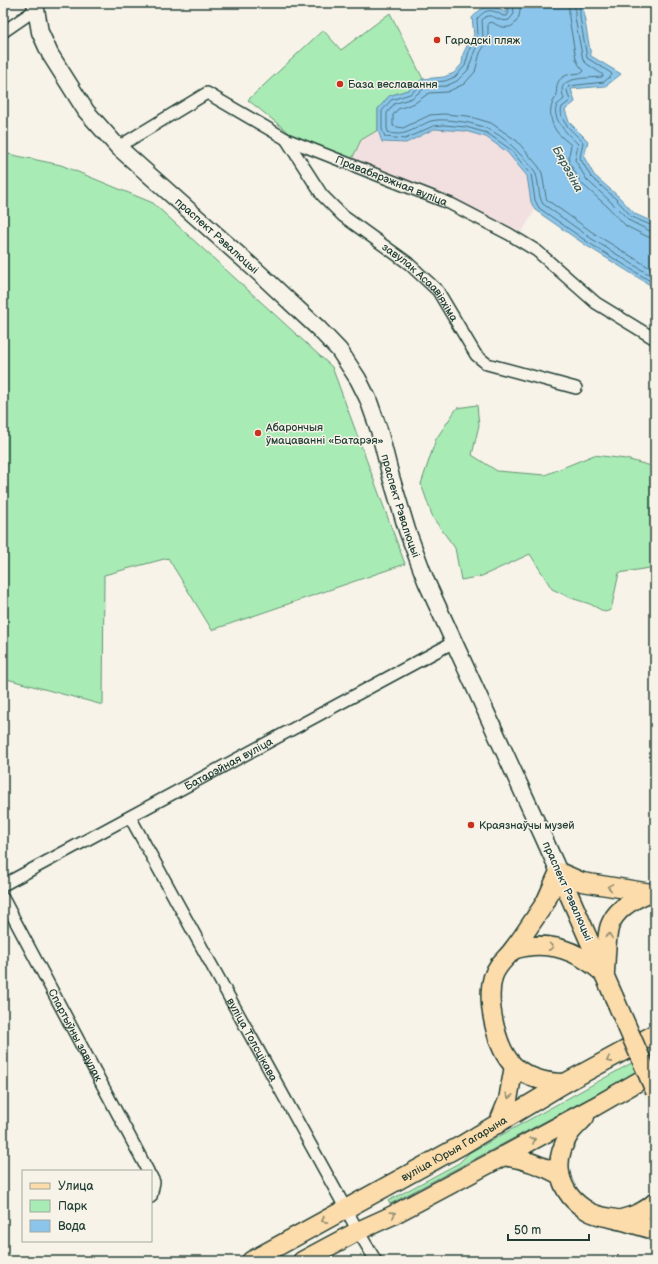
<svg xmlns="http://www.w3.org/2000/svg" width="658" height="1264" viewBox="0 0 658 1264" font-family="'Balsamiq Sans',sans-serif">
  <style>
    .built { fill: #f2e0e1 }
    .green { fill: #a9ebb5; stroke: #649474 }
    .water { fill: #8cc5eb; stroke: #608fa2 }
    .lines { fill: none; stroke-linecap: round; stroke-linejoin: round }
    .shore { stroke: #4b737d; stroke-width: 1 }
    .minor-casing { stroke: #1f3d34; stroke-width: 14 }
    .secondary-casing { stroke: #1f3d34; stroke-width: 19 }
    .primary-casing { stroke: #1f3d34; stroke-width: 21 }
    .minor { stroke: #f7f3e8; stroke-width: 11 }
    .secondary { stroke: #f7f3e8; stroke-width: 16 }
    .primary { stroke: #fddcac; stroke-width: 18 }
    .primary-bridge-casing { stroke: #1f3d34; stroke-width: 21; stroke-linecap: butt }
    .primary-bridge { stroke: #fddcac; stroke-width: 18 }
    .oneway { stroke: #8e8c70 }
    .poi-dot { fill: #c8321e; stroke: #f7f3e8; stroke-width: 1.5 }
    .labels { text-anchor: middle; stroke-width: 3; stroke-linejoin: round; paint-order: stroke }
    .poi-label { font-size: 11px; fill: #1f3d34; stroke: #f7f3e8; text-anchor: start }
    .street-label { font-size: 11px; fill: #1f3d34; stroke: #f7f3e8 }
    .water-label { font-size: 12px; font-style: italic; fill: #355859; stroke: #f7f3e8 }
  </style>
  <rect width="100%" height="100%" fill="#f7f3e8"/>
  <filter id="ink" filterUnits="userSpaceOnUse"><feTurbulence type="fractalNoise" baseFrequency=".025" numOctaves="2"/><feDisplacementMap in="SourceGraphic" scale="8" xChannelSelector="R" yChannelSelector="G"/><feConvolveMatrix kernelMatrix="1 2 1 2 8 2 1 2 1" color-interpolation-filters="sRGB"/></filter>
  <g filter="url(#ink)">
    <path class="built" d="M 434,129 L 465,131 L 486,137 L 507,152 L 527,176 L 531,202 L 535,210 L 522,232 L 453,198 L 352,159 L 361,140 L 378,130 L 382,142 L 406,143 Z"/>
    <path class="green" d="M 390,13 L 423,79 L 408,90 L 389,96 L 378,109 L 378,130 L 361,140 L 352,159 L 293,136 L 248,100 L 323,30 L 341,50 Z
      M 3,153 L 61,165 L 153,203 L 332,367 L 405,564 L 212,630 L 168,558 L 104,575 L 103,705 L 3,678 Z
      M 477,405 L 479,425 L 472,455 L 497,471 L 545,475 L 594,455 L 626,459 L 655,467 L 655,570 L 649,568 L 619,573 L 611,610 L 605,612 L 590,604 L 571,598 L 552,589 L 530,554 L 482,576 L 461,580 L 455,548 L 433,518 L 421,484 L 436,439 L 457,408 Z
      M 655,1050 L 655,1062 L 636,1073 L 390,1204 L 388,1201 L 459,1163 L 469,1153 Z"/>
    <path class="water" d="M 504,3 L 583,3 L 584,16 L 591,56 L 621,74 L 606,86 L 571,89 L 575,102 L 565,110 L 569,122 L 588,141 L 584,157 L 594,175 L 619,197 L 635,214 L 655,223 L 655,288 L 587,246 L 535,210 L 531,202 L 527,176 L 507,152 L 486,137 L 465,131 L 434,129 L 406,143 L 382,142 L 378,130 L 378,109 L 389,96 L 408,90 L 423,79 L 444,77 L 454,73 L 462,64 L 463,54 L 467,46 L 474,35 L 472,18 C 484,4 491,3 506,13 Z"/>
    <g class="lines">
      <path class="shore" d="M 508,3 L 509,12 L 507,16 L 503,16 C 492,9 486,8 477,19 L 478,35 L 470,48 L 465,66 L 455,77 L 445,81 L 424,83 L 410,94 L 391,100 L 382,111 L 382,129 L 385,137 L 405,139 L 433,126 L 444,125 L 466,127 L 487,133 L 510,149 L 531,174 L 535,200 L 539,208 L 589,243 L 655,284
        M 513,3 L 514,14 L 509,20 C 498,24 491,9 482,20 L 483,37 L 475,50 L 468,70 L 457,81 L 446,86 L 426,87 L 412,98 L 394,104 L 387,113 L 387,128 L 388,132 C 404,139 417,126 431,121 C 439,119 448,120 456,121 C 495,125 510,142 534,170 C 540,181 537,194 543,204 L 592,239 L 655,278
        M 520,3 C 522,23 510,35 492,22 L 488,23 L 488,40 L 480,53 L 475,72 L 464,84 L 447,92 L 429,93 L 415,103 L 398,109 L 393,115 L 393,126 L 403,128 L 430,115 L 443,114 L 468,116 L 491,123 L 517,141 L 539,167 L 542,173 L 546,197 L 547,200 L 595,234 L 655,271
        M 569,3 L 569,18 L 576,59 L 579,65 L 584,71 L 582,73 C 566,74 554,76 557,96 C 548,106 549,121 557,132 C 561,137 567,141 571,145 L 569,155 L 569,162 L 582,184 L 608,207 L 626,226 L 648,237 L 655,238
        M 575,3 L 575,18 L 583,60 L 587,64 L 602,74 L 603,75 L 602,77 C 593,78 567,77 563,86 C 561,90 563,95 564,99 C 562,101 559,103 557,105 C 550,119 570,136 578,144 L 575,160 L 587,180 L 612,203 L 630,221 L 650,231 L 655,232
        M 580,3 L 580,17 L 587,58 L 611,73 L 612,75 L 604,82 L 569,86 L 567,90 L 570,101 L 562,107 C 557,121 575,133 583,142 L 580,158 L 591,177 L 616,199 L 632,217 L 655,227"/>
      <g class="minor-casing">
        <g id="minor">
          <path d="M 3,32 L 35,10"/>
          <path id="s1" d="M 286,139 L 322,195 L 343,216 L 408,263 L 438,291 L 476,355 L 487,364 L 576,388"/>
          <path id="s2" d="M 118,147 L 207,93 L 286,139 L 451,204 L 509,234 L 537,251 L 596,303 L 655,339"/>
          <path id="s3" d="M 130,817 L 358,1231 L 376,1261"/>
          <path id="s4" d="M 3,885 L 454,642"/>
          <path id="s5" d="M 3,898 L 148,1171"/>
          <path d="M 151,1176 L 154,1182 L 151,1197"/>
        </g>
      </g>
      <g class="secondary-casing">
        <g id="secondary">
          <path id="s6" d="M 35,3 L 40,32 L 50,54 L 86,111 L 118,147 L 258,272 L 318,328 L 339,350 L 358,379 L 368,399 L 379,430 L 391,477 L 407,530 L 426,581 L 542,834 L 559,872"/>
        </g>
      </g>
      <g class="primary-casing">
        <g id="primary">
          <path d="M 559,872 C 554,882 550,893 545,903 C 542,908 538,913 535,918 C 528,928 522,938 514,948 C 507,959 498,962 493,977 C 486,1001 496,1049 514,1066 C 528,1078 547,1083 565,1083"/>
          <path d="M 559,872 L 614,997"/>
          <path d="M 559,872 L 582,882 L 651,893"/>
          <path d="M 513,950 C 547,939 577,950 603,973"/>
          <path d="M 605,972 C 606,960 606,935 610,925 C 616,909 634,899 649,893"/>
          <path d="M 585,1117 C 580,1123 573,1128 569,1135 C 551,1163 559,1194 588,1211 C 598,1217 609,1217 620,1220 C 631,1223 643,1227 655,1230"/>
          <path d="M 498,1124 L 508,1100 L 514,1066"/>
          <path d="M 503,1156 C 524,1159 541,1165 560,1175"/>
          <path d="M 618,1220 C 632,1216 645,1212 655,1202"/>
          <path id="s7" d="M 251,1261 L 462,1145 L 565,1083 L 655,1034"/>
          <path d="M 302,1261 L 358,1231 L 391,1216 L 498,1159 L 594,1107 L 655,1072"/>
        </g>
      </g>
      <use href="#minor" class="minor"/>
      <use href="#secondary" class="secondary"/>
      <use href="#primary" class="primary"/>
      <g class="primary-bridge-casing">
        <path id="primary-bridge" d="M 614,997 L 655,1091"/>
      </g>
      <use href="#primary-bridge" class="primary-bridge"/>
    </g>
    <defs><path id="oneway-chevron" d="M-2-3.5L2.5 0L-2 3.5" fill="none" stroke-width="1.6" stroke-linecap="round" stroke-linejoin="round"/></defs>
    <g class="oneway">
      <use href="#oneway-chevron" transform="translate(610 887) rotate(-171)"/>
      <use href="#oneway-chevron" transform="translate(609 936) rotate(-82)"/>
      <use href="#oneway-chevron" transform="translate(551 947) rotate(7)"/>
      <use href="#oneway-chevron" transform="translate(609 1060) rotate(152)"/>
      <use href="#oneway-chevron" transform="translate(509 1096) rotate(102)"/>
      <use href="#oneway-chevron" transform="translate(533 1140) rotate(-28)"/>
      <use href="#oneway-chevron" transform="translate(393 1214) rotate(-27)"/>
      <use href="#oneway-chevron" transform="translate(324 1220) rotate(151)"/>
    </g>
  </g>
  <g class="poi-dot">
    <circle cx="437" cy="40" r="4"/>
    <circle cx="340" cy="84" r="4"/>
    <circle cx="258" cy="433" r="4"/>
    <circle cx="471" cy="825" r="4"/>
  </g>
  <g class="labels">
    <g class="poi-label">
      <text x="445" y="44">Гарадскі пляж</text>
      <text x="348" y="88">База веславання</text>
      <text x="266" y="431">Абарончыя<tspan x="266" dy="13">ўмацаванні «Батарэя»</tspan></text>
      <text x="479" y="829">Краязнаўчы музей</text>
    </g>
    <g class="street-label">
      <text dy="4" stroke="none"><textPath href="#s2" startOffset="309">Правабярэжная вуліца</textPath></text>
      <text dy="4" stroke="none"><textPath href="#s6" startOffset="302">праспект Рэвалюцыі</textPath></text>
      <text dy="4" stroke="none"><textPath href="#s1" startOffset="199">завулак Асаавіяхіма</textPath></text>
      <text dy="4" stroke="none"><textPath href="#s6" startOffset="638">праспект Рэвалюцыі</textPath></text>
      <text dy="4" stroke="none"><textPath href="#s4" startOffset="256">Батарэйная вуліца</textPath></text>
      <text transform="translate(568 891) rotate(66)" y="4">праспект Рэвалюцыі</text>
      <text dy="4" stroke="none"><textPath href="#s5" startOffset="155">Спартыўны завулак</textPath></text>
      <text dy="4" stroke="none"><textPath href="#s3" startOffset="254">вуліца Толсцікава</textPath></text>
      <text dy="4" stroke="none"><textPath href="#s7" startOffset="232">вуліца Юрыя Гагарына</textPath></text>
    </g>
    <g class="water-label">
      <text transform="translate(568 169) rotate(61)" y="4">Бярэзіна</text>
    </g>
  </g>
  <rect width="658" height="1264" fill="none" stroke="#f7f3e8" stroke-width="16"/>
  <rect x="8" y="8" width="642" height="1248" fill="none" stroke="#1f3d34" stroke-width="1.5" filter="url(#ink)"/>
  <rect x="22" y="1170" width="130" height="72" fill="#f7f3e8" stroke="#a1aaa0"/>
  <rect x="30" y="1183" width="20" height="6" fill="#fddcac" stroke="#a1aaa0"/>
  <text x="58" y="1190" font-size="12" fill="#1f3d34">Улица</text>
  <rect x="30" y="1200" width="20" height="12" fill="#a9ebb5" stroke="#a1aaa0"/>
  <text x="58" y="1210" font-size="12" fill="#1f3d34">Парк</text>
  <rect x="30" y="1220" width="20" height="12" fill="#8cc5eb" stroke="#a1aaa0"/>
  <text x="58" y="1230" font-size="12" fill="#1f3d34">Вода</text>
  <path d="M508 1234v6h81v-6" fill="none" stroke="#1f3d34" stroke-width="2"/>
  <text x="514" y="1234" font-size="12" fill="#1f3d34" stroke="#f7f3e8" stroke-width="3" paint-order="stroke">50 m</text>
</svg>
